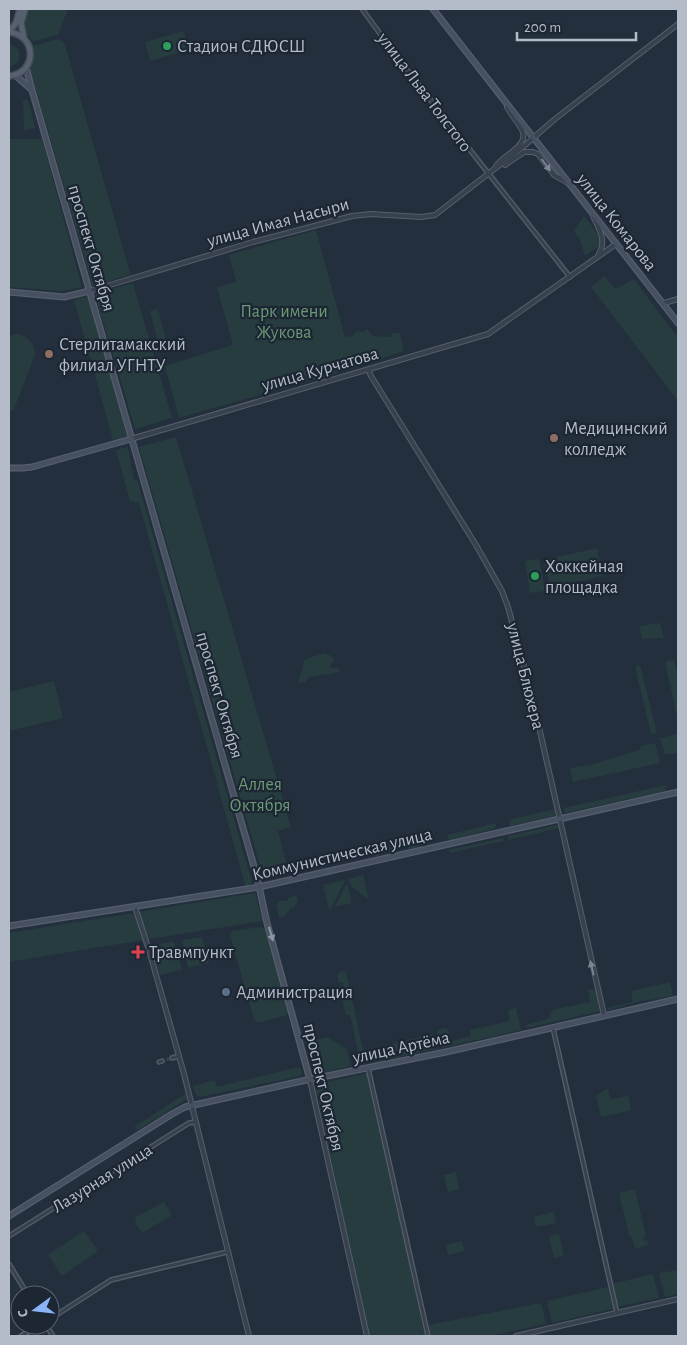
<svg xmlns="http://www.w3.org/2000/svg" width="687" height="1345" viewBox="0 0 687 1345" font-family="'Alegreya Sans',sans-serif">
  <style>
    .green { fill: #263c3f }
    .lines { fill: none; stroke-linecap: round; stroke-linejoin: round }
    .minor-tunnel { stroke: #3a4453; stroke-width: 3; stroke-dasharray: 3 1.5; stroke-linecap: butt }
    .minor-casing { stroke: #565f6c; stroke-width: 5.5 }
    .tertiary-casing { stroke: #565f6c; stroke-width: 6 }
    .secondary-casing { stroke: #565f6c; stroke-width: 7 }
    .primary-casing { stroke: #414a57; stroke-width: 8 }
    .minor { stroke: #38414e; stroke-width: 3 }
    .tertiary { stroke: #38414e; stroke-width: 4 }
    .secondary { stroke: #465061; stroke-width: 4.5 }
    .primary { stroke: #56606e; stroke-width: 5 }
    .oneway { fill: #7c8592 }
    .oneway2 { fill: #8e96a5 }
    .leisure-dot { fill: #2e9e5b; stroke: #1d2633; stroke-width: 2 }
    .education-dot { fill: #8d6e63; stroke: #1d2633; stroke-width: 2 }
    .health-dot { fill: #e0444e; stroke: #1d2633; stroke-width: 2 }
    .service-dot { fill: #5c6f8a; stroke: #1d2633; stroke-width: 2 }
    .labels { text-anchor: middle; stroke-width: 4.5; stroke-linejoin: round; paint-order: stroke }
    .poi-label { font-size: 18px; fill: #b4bcc9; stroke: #1d2633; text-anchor: start }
    .street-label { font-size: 18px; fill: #b4bcc9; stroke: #1d2633 }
    .park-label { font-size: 18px; fill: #6b9a76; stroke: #1d2633 }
  </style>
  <rect width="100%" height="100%" fill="#242f3e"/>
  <path class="green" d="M 27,9 L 68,9 L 58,35 L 33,41 C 24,32 24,20 27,9 Z
    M 184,31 L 189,50 L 150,61 L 145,42 Z
    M 58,39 L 63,42 L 66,48 L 130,273 L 129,275 L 93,286 L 30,69 L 33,56 L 33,46 Z
    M 9,43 L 18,49 C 21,58 18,65 9,67 Z
    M 23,100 L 28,100 L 35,128 L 24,130 Z
    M 9,139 L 42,139 L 82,287 L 62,291 L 9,287 Z
    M 584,216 C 591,226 601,234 599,246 L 585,256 L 580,240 L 574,231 Z
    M 316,230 L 345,337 L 353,336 L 357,331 L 364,332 L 367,329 L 373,336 L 389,337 L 394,333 L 400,333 L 404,351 L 354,368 L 179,418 L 165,366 L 233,345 L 217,287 L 236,282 L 229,255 Z
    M 604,276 L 616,289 L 634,279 L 678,338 L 678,401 L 591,287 Z
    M 133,283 L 172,418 L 135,429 L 95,294 Z
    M 89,296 L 128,436 L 113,440 L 74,300 Z
    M 158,309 L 167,344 L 159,346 L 150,311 Z
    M 19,334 C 30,338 34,343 35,355 L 14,409 L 9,413 L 9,336 Z
    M 176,437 L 291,827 L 278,831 L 287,867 L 262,873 L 139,447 Z
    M 128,447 L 134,480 L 137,479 L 252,882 L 246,888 L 139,503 L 130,501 L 116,450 Z
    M 597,548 L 603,576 L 550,588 L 544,560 Z
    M 539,559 L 545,591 L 530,593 L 525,561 Z
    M 660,623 L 664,638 L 642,639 L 639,626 Z
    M 323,653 L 332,656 L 334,661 L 330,666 L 332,669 L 338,667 L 340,672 L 308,677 L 305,682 L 301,683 L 298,681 L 302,671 L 304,660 Z
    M 674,659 L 678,678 L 678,722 L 665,662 Z
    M 640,665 L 657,733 L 651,734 L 635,667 Z
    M 54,681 L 63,718 L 9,731 L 9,692 Z
    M 678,734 L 678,752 L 665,755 L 660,738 Z
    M 655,743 L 660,763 L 573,782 L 570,768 L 590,765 L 639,750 L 642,746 Z
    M 666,785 L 665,791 L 565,813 L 564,808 Z
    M 555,809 L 554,816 L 510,826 L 509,820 Z
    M 496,823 L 496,827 L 494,829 L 449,840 L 447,835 Z
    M 557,825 L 559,828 L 508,840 L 508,836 Z
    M 503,838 L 504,841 L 449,853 L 449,850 Z
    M 419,841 L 420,846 L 410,850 L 408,847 L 379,854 L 379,857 L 373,855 L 379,850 Z
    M 363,875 L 369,900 L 352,887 L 349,879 Z
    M 345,880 L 331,909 L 329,909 L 323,885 Z
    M 347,883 L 352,903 L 335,907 Z
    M 255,893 L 263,921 L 149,939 L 139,912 Z
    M 296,896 L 298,901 L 294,908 L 290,909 L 284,917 L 279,917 L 276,905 L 280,901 L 286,901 L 290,897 Z
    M 134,913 L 143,940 L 9,962 L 9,933 Z
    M 261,927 L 267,930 L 289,1011 L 287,1015 L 258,1023 L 254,1020 L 230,935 L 232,931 Z
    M 202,937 L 209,963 L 188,968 L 182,940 Z
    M 174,942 L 182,970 L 160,975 L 153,951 C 155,942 167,943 174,942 Z
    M 342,971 L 346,972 L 365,1058 L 356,1060 L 354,1054 L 358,1052 L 350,1015 L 346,1015 L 342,998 L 346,997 L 343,982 L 339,983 L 337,975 Z
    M 670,982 L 673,996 L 641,1001 L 608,1010 L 607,1008 L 633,1002 L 631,991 Z
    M 596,988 L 601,1011 L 527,1028 L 526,1025 L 548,1019 L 552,1010 L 590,1002 L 588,990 Z
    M 516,1008 L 521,1030 L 441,1048 L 437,1030 L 447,1028 L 451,1041 L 471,1036 L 470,1030 L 510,1021 L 508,1010 Z
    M 312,1031 L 315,1040 L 328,1037 L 347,1049 L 351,1066 L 320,1073 L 317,1071 L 307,1032 Z
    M 433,1034 L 436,1049 L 374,1062 L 371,1049 Z
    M 299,1067 L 301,1069 L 302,1074 L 300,1076 L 199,1097 L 196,1095 L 193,1086 L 215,1080 L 217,1087 Z
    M 367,1073 L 425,1336 L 369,1336 L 315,1085 Z
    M 608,1088 L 610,1099 L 628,1096 L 631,1109 L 629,1111 L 601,1117 L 596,1096 Z
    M 188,1092 L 187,1099 L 138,1130 L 134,1127 Z
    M 456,1172 L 459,1189 L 448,1192 L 444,1175 Z
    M 635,1189 L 646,1236 L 643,1237 L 644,1241 L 647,1240 L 648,1245 L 635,1249 L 632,1238 L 629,1235 L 619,1193 Z
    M 164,1202 L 171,1213 L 171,1216 L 144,1232 L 140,1231 L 135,1221 L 136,1217 Z
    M 554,1212 L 556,1223 L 536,1227 L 534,1217 Z
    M 84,1231 L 98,1251 L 62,1276 L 48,1255 Z
    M 559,1234 L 564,1256 L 554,1258 L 549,1236 Z
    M 462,1241 L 465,1251 L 448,1255 L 446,1245 Z
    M 678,1270 L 678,1294 L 665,1297 L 659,1273 Z
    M 653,1274 L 659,1298 L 617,1307 L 612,1284 Z
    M 608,1287 L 613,1309 L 552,1323 L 547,1301 Z
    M 541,1303 L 546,1324 L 488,1336 L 431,1336 L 428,1325 Z"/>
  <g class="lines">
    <path class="minor-tunnel" d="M 162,1061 L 172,1058"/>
    <g class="minor-casing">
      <path id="minor" d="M 362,9 L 400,61 L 570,277
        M 553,1028 L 617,1313
        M 172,1058 L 179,1056
        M 159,1062 L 162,1061
        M 368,1068 L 428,1336
        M 9,1236 L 189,1123 L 195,1122
        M 9,1264 L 28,1295
        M 50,1319 L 111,1280 L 227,1252
        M 46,1325 L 53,1336
        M 21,1336 L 40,1325"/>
    </g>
    <g class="tertiary-casing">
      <path id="tertiary" d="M 505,165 L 524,152 L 533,152 L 538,154 L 554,175 L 568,183
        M 496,166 C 503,155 530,146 522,130 C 518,122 511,115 507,107
        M 593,216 C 600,231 607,240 598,256
        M 90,291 L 253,242 L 352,216 L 371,214 L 421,217 L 435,215 L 524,146 L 555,119 L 678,24
        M 664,303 L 678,299
        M 368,369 L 371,376 L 476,545 L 502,591 L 508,607 L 532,696 L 604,1015
        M 131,439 L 488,334 L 616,244
        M 135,907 L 149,950 L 184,1074 L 249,1336
        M 310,1080 L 367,1336
        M 516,1336 L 678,1299"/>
    </g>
    <g class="secondary-casing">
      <path id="secondary" d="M 433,9 L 678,323
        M 26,67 L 32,90 L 257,877 L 267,923 L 310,1080
        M 15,75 L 31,89
        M 9,292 L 64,297 L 90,291
        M 9,468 L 23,468 L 32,467 L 131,439
        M 9,926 L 259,887 L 678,792
        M 9,1216 L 172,1114 L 185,1107 L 302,1081 L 446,1052 L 678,999"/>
    </g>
    <g class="primary-casing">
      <path id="primary" d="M 9,32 C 37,35 38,73 9,76
        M 9,32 L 16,23 L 20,9
        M 24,38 L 21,23 L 25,9"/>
    </g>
    <use href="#minor" class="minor"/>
    <use href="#tertiary" class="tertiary"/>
    <use href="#secondary" class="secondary"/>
    <use href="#primary" class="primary"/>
  </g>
  <defs><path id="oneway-solid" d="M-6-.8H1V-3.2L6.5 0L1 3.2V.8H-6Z" transform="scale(1.25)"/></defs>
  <g class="oneway">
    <use href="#oneway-solid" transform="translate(546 165) rotate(53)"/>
    <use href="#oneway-solid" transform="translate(592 968) rotate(-103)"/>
  </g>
  <use class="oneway2" href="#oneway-solid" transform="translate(271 934) rotate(74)"/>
  <g class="leisure-dot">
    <circle cx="167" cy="46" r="5"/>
    <circle cx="535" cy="576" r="5"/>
  </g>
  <g class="education-dot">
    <circle cx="49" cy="354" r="5"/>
    <circle cx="554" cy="438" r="5"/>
  </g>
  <path class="health-dot" d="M135.5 944.5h5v5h5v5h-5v5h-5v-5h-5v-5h5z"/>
  <circle class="service-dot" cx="226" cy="992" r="5"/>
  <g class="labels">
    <g class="poi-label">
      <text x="177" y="52">Стадион СДЮСШ</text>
      <text x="59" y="350">Стерлитамакский<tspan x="59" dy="21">филиал УГНТУ</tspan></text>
      <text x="564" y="434">Медицинский<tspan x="564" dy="21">колледж</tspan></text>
      <text x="545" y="572">Хоккейная<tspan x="545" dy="21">площадка</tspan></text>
      <text x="149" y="958">Травмпункт</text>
      <text x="236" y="998">Администрация</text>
    </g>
    <g class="street-label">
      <text transform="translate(425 92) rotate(53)" y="6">улица Льва Толстого</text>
      <text transform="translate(278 222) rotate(-15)" y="6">улица Имая Насыри</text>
      <text transform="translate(617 222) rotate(52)" y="6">улица Комарова</text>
      <text transform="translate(92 248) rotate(74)" y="6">проспект Октября</text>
      <text transform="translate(320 369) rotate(-16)" y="6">улица Курчатова</text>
      <text transform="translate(526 676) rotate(76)" y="6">улица Блюхера</text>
      <text transform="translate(220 695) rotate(74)" y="6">проспект Октября</text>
      <text transform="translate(342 854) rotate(-13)" y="6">Коммунистическая улица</text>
      <text transform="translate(401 1047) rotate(-12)" y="6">улица Артёма</text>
      <text transform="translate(324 1087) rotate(77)" y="6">проспект Октября</text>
      <text transform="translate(102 1178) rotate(-32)" y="6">Лазурная улица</text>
    </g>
    <g class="park-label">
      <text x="284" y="317">Парк имени<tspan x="284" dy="21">Жукова</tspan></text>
      <text x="260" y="790">Аллея<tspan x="260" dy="21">Октября</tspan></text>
    </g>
  </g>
  <rect width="687" height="1345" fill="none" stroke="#b4bcc9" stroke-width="20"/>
  <g transform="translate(35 1310) rotate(255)"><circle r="24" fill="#1d2633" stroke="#59626f"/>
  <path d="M0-4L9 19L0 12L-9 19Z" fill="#8ab4f8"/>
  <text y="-8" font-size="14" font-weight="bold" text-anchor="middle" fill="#b4bcc9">С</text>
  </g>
  <path d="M517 32v8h119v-8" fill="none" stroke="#b4bcc9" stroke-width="2.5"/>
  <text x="524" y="32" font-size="15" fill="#b4bcc9" stroke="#1d2633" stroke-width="4" paint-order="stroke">200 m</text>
</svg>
